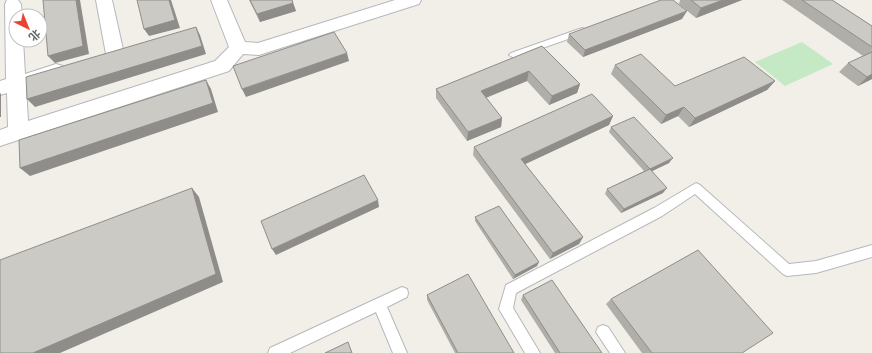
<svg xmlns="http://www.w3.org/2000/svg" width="872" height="353" viewBox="0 0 872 353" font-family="Overpass,'Noto Sans SC',sans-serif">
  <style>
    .green { fill: #c5e8c5 }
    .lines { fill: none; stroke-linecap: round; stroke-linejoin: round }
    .lane-casing { stroke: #b5b8bc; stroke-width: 2 }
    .street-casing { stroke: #b5b8bc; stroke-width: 2 }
    .lane { fill: #fff; fill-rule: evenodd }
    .street { fill: #fff; fill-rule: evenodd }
    .wall { fill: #afaea9 }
    .shaded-wall { fill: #8f8d8a }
    .building { fill: #cccac5; stroke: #8f8d8a }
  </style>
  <rect width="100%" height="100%" fill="#f1efe8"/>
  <path class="green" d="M 802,42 L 833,64 L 785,86 L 755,62 Z"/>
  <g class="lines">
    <g class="lane-casing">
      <path id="lane" d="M 582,28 L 585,29 L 586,31 L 585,33 L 517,57 L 514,58 L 509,55 L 511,53 Z
        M 696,183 L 700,185 L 789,264 L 816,261 L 872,245 L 872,257 L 816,273 L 787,276 L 783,274 L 695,194 L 662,216 L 516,293 L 513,308 L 540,353 L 525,353 L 499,309 L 506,285 L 654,208 Z
        M 402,287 L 407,289 L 408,293 L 407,297 L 387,307 L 407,353 L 393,353 L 376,312 L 290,353 L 268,353 L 270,348 Z
        M 603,325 L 608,327 L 625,353 L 610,353 L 596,332 L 598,327 Z"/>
    </g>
    <g class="street-casing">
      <path id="street" d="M 7,0 L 18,0 L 21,4 L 22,16 L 16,16 L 16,40 L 23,40 L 25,74 L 56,64 L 63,66 L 65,71 L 63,76 L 26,87 L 28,121 L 215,61 L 229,47 L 211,0 L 227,0 L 245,42 L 258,43 L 395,0 L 421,0 L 419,4 L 265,53 L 259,55 L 243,54 L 229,71 L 0,146 L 0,130 L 8,127 L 7,93 L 0,95 L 0,81 L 6,79 L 5,4 Z
        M 96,0 L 112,0 L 124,54 L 121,58 L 115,60 L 109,58 L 106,54 Z"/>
    </g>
    <use href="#lane" class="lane"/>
    <use href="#street" class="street"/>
  </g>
  <path class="wall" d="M 249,0 L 292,0 L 296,11 L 260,22 Z
    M 680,0 L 742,0 L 696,18 L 679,4 Z
    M 782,0 L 832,0 L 872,26 L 872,79 L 858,86 L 839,72 L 848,63 L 863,56 Z
    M 682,19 L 583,57 L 567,42 L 569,34 Z
    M 542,46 L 580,84 L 577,93 L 549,105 L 527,81 L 486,98 L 502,118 L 501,127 L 467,141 L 436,98 L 436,89 Z
    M 615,65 L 675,86 L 775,81 L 767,90 L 689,127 L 678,116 L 661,124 L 611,74 Z
    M 613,116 L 609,125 L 525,164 L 583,237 L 579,244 L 550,259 L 473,155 L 474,147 Z
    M 611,127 L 669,163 L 652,171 L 663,193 L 621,213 L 605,194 L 607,189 L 644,171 L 609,132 Z
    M 475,217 L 537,266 L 513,279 L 475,221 Z
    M 427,295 L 514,353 L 455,353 L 427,300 Z
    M 523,295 L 602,353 L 555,353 L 521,300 Z
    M 611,299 L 742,353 L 642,353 L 606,304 Z"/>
  <path class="shaded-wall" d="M 76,0 L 80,0 L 89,54 L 55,63 L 48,56 Z
    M 169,0 L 171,0 L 180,28 L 149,36 L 144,29 Z
    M 723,0 L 742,0 L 696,18 L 701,8 Z
    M 293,3 L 296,11 L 260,22 L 257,14 Z
    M 687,11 L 682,19 L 583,57 L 585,50 Z
    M 196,27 L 200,35 L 206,54 L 35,107 L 27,99 Z
    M 347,53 L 349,61 L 246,97 L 242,89 Z
    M 529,71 L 527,81 L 480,100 L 481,91 Z
    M 872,74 L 872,79 L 858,86 L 867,77 Z
    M 206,80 L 211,89 L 218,112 L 30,176 L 20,168 Z
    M 775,81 L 767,90 L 689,127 L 695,118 Z
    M 580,84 L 577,93 L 549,105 L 552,96 Z
    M 0,93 L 1,94 L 1,117 L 0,117 Z
    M 684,107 L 678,116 L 661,124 L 666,115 Z
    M 613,116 L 609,125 L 519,167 L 521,159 Z
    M 502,118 L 501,127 L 467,141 L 468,132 Z
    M 673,158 L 669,163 L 646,174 L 650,169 Z
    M 192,188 L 199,197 L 223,282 L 60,353 L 33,353 Z
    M 667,188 L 663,193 L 621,213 L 624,209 Z
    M 378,200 L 379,207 L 276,255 L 272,249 Z
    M 583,237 L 579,244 L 550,259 L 553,253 Z
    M 539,262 L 537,266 L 513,279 L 515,275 Z"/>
  <path class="building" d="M 43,0 L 76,0 L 83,46 L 48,56 Z
    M 137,0 L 169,0 L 175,20 L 144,29 Z
    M 250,0 L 292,0 L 293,3 L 257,14 Z
    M 661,0 L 673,0 L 687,11 L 585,50 L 569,34 Z
    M 691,0 L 723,0 L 701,8 Z
    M 802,0 L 832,0 L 872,26 L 872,47 Z
    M 196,27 L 202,46 L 27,99 L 26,77 Z
    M 334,32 L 347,53 L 242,89 L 233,66 Z
    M 542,46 L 580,84 L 552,96 L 529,71 L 481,91 L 502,118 L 468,132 L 436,89 Z
    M 872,52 L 872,74 L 867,77 L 848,63 Z
    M 641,54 L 675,86 L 744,57 L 775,81 L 695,118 L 684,107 L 666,115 L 615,65 Z
    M 206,80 L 213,103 L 20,168 L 19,140 Z
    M 592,94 L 613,116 L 521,159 L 583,237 L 553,253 L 474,147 Z
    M 634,117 L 673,158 L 650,169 L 611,127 Z
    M 650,169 L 667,188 L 624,209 L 607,189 Z
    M 364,175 L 378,200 L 272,249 L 261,221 Z
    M 192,188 L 216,274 L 33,353 L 0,353 L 0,260 Z
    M 499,206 L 539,262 L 515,275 L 475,217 Z
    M 698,250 L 773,333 L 742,353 L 652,353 L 611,299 Z
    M 468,274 L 514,353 L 458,353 L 427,295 Z
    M 552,280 L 602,353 L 560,353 L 523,295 Z
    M 348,342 L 352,353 L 325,353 Z"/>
  <g transform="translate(28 28) rotate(137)"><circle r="19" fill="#ffffff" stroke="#bfc1c3"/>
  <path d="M0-3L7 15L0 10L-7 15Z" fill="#ea4335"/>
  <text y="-6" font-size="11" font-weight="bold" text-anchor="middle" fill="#5f6368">北</text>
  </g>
</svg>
